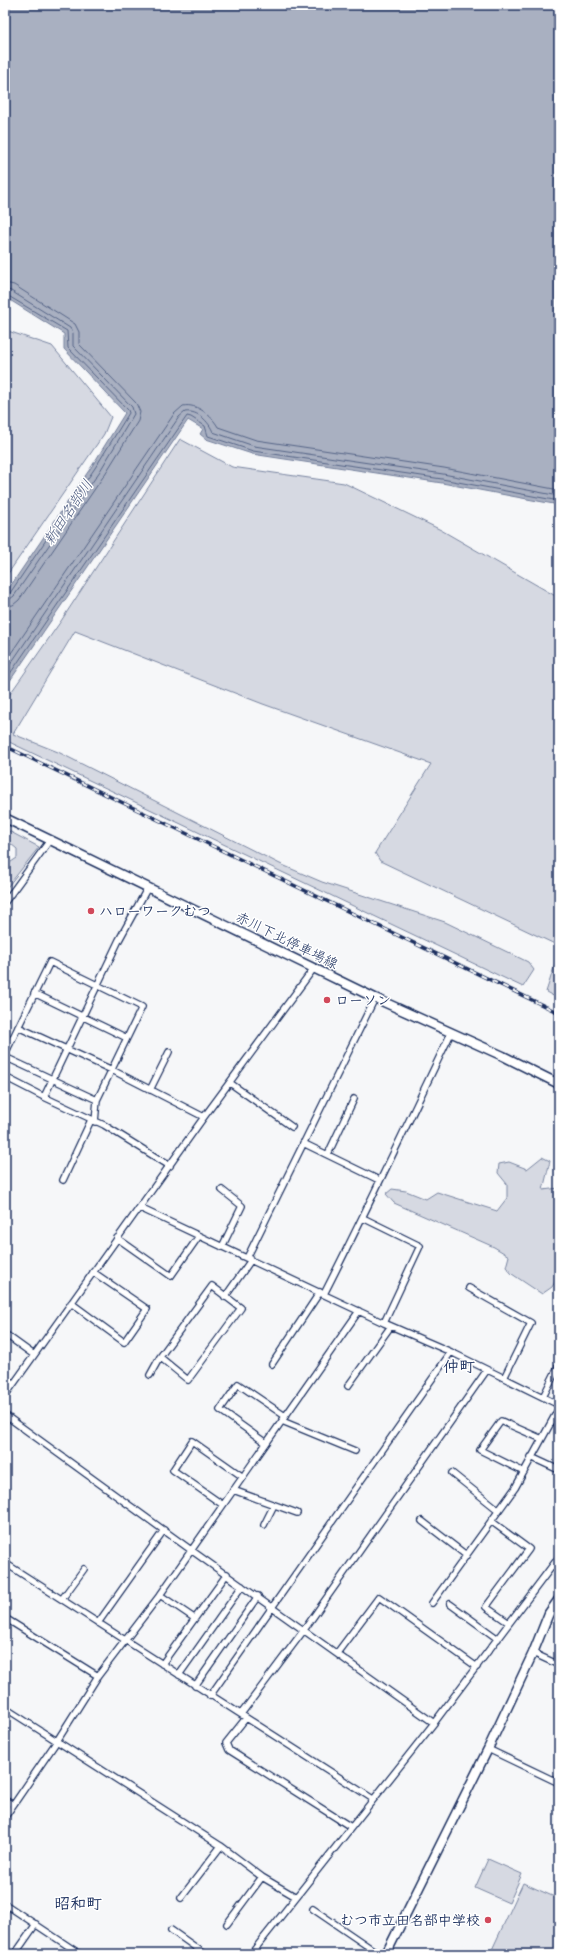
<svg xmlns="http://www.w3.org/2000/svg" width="564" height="1959" viewBox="0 0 564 1959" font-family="'Playpen Sans','Klee One',sans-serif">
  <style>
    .green { fill: #d6d9e2; stroke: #7884a0 }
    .water { fill: #a9b0c1; stroke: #707c99 }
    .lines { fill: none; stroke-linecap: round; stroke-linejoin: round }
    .shore { stroke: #546386; stroke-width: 1 }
    .street-casing { stroke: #1b2f5e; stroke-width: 8 }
    .secondary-casing { stroke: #1b2f5e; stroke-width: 11 }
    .street { stroke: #fff; stroke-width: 5.5 }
    .secondary { stroke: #fff; stroke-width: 8 }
    .rail-casing { stroke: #1b2f5e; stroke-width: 3.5 }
    .rail { stroke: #fff; stroke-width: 2; stroke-dasharray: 6; stroke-linecap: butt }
    .poi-dot { fill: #d1495b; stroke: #fff; stroke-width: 1.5 }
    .labels { text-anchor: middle; stroke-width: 3; stroke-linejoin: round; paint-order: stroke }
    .poi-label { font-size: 14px; font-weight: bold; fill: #1b2f5e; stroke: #fff; text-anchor: start }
    .street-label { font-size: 14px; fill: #1b2f5e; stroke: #fff }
    .water-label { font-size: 15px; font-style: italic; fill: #4d5c81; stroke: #fff }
    .quarter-label { font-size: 16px; font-weight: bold; fill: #1b2f5e; stroke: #fff }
  </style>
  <rect width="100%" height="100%" fill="#f6f7f9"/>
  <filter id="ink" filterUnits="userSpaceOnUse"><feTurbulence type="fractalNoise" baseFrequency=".025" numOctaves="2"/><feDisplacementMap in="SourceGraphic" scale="8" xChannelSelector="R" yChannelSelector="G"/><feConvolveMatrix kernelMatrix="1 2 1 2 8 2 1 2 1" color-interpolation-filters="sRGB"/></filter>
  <g filter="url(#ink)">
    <path class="green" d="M 5,330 L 52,346 L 111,417 L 104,434 L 5,578 Z
      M 180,439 L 232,467 L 344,483 L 441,530 L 559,598 L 559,946 L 380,861 L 375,853 L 431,764 L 263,704 L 75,631 L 13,734 L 58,752 L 280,864 L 322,882 L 445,922 L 528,962 L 534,970 L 523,987 L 5,740 L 5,701 L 61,621 Z
      M 5,829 L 39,847 L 5,890 L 5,866 L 17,858 L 17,849 L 11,844 L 5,844 Z
      M 559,952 L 559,999 L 546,992 Z
      M 542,1157 L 550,1161 L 543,1190 L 559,1188 L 559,1275 L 552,1287 L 542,1294 L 512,1274 L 506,1267 L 509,1256 L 494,1247 L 394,1203 L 386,1194 L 392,1189 L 406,1191 L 426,1199 L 437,1192 L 497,1211 L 507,1198 L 507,1184 L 498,1173 L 499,1164 L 509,1162 L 527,1169 Z
      M 488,1859 L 522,1874 L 509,1903 L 475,1888 Z
      M 523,1883 L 559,1899 L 559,1954 L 490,1954 Z"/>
    <path class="water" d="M 5,5 L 559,5 L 559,505 L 442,483 L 252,454 L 206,439 L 200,434 L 203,429 L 188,420 L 5,688 L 5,594 L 92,466 L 125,413 L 64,349 L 64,334 L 5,297 Z"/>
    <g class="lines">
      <path class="shore" d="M 5,283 L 14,285 L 75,324 L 79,332 L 79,344 L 136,403 L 140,412 L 138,421 L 105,474 L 19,600 L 13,605 L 5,606
        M 5,289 L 11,291 L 70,328 L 73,333 L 73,346 L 132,407 L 134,414 L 100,471 L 14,596 L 10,599 L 5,600
        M 5,294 L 67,331 L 68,348 L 128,410 L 129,413 L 95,468 L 10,593 L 5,595
        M 5,662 L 174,414 L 183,406 C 197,403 212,416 218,427 L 256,440 L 444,468 L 559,490
        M 5,672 L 179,417 L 185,412 C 198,410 209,422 213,432 L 254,446 L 443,474 L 559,496
        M 5,681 L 187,416 L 191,417 L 205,426 L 208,436 L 253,451 L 442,479 L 559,501"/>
      <g class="street-casing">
        <path id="street" d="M 148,887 L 119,940 L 44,1097 L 104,1125 L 170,1166
          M 5,902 L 50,840
          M 34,993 L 127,1038
          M 18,1027 L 112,1070 L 204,1117
          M 5,1054 L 50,962 L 142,1007 L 97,1100 L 5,1057
          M 5,1077 L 44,1097
          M 230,1083 L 292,1127
          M 150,1090 L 169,1052
          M 95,1122 L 97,1100
          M 303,1143 L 379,1180
          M 328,1154 L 354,1099
          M 63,1180 L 91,1120
          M 222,1190 L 242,1206 L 222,1247
          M 140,1208 L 384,1323 L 451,1352 L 559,1405
          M 363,1218 L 420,1246 L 384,1323
          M 117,1238 L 171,1276 L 199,1236
          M 247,1258 L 375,998
          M 469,1288 L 531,1323 L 504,1378
          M 324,1294 C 368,1208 409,1120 451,1033
          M 225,1297 L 251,1260
          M 71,1303 L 124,1342 L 147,1309 L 93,1272
          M 5,1334 L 34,1355
          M 272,1364 L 320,1292
          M 150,1375 L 160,1357 L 212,1286 L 241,1308 L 188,1380 L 160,1357
          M 5,1383 L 11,1387
          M 348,1386 L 391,1326
          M 5,1396 L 204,1117 L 314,968
          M 543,1397 L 559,1365
          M 5,1415 L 191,1550 L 434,1723
          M 282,1421 L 355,1451
          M 266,1443 L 220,1410 L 238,1384 L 285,1416
          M 531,1457 L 559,1470
          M 524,1472 L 480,1450 L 501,1421 L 542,1439
          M 452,1473 L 498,1510
          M 233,1490 L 297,1513
          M 223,1505 L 173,1470 L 192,1441 L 243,1477
          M 422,1521 L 466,1555
          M 491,1521 L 529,1549 L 486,1607 L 509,1623
          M 264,1525 L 274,1505
          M 5,1563 L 373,1799
          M 160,1595 L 194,1618
          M 62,1599 L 84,1569
          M 432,1603 L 515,1488 L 559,1408
          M 450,1604 L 498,1639
          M 5,1618 L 98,1676
          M 98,1623 L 164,1530
          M 337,1653 L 379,1597 L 477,1667
          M 533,1653 L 559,1665
          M 162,1664 L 227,1574
          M 179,1675 L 242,1586
          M 195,1686 L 258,1596
          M 210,1696 L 451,1352
          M 5,1708 L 221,1846 L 262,1877 L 296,1897
          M 241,1714 L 304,1630 L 487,1370
          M 246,1718 L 226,1743 L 229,1750 L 351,1827
          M 488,1749 L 559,1783
          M 5,1800 L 13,1805
          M 5,1817 L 57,1741 L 98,1676 L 160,1595 L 359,1311
          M 181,1898 L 221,1846
          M 5,1904 L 80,1954
          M 313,1909 L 379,1954
          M 227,1924 L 262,1877
          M 171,1930 L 205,1954
          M 15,1954 L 36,1924
          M 251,1954 L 434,1723 L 559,1557"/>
      </g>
      <g class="secondary-casing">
        <path id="secondary" d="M 5,818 L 375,998 L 503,1056 L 559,1084
          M 386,1954 L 488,1749 L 533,1653 L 549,1613 L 559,1599"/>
      </g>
      <use href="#street" class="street"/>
      <use href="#secondary" class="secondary"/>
      <g class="rail-casing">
        <path id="rail" d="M 5,746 L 559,1013"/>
      </g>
      <use href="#rail" class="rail"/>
    </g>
  </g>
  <g class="poi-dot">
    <circle cx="91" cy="911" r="4"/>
    <circle cx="327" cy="1000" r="4"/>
    <circle cx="488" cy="1920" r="4"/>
  </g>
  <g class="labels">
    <g class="poi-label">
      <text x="99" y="916">ハローワークむつ</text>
      <text x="335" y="1005">ローソン</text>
      <text x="480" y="1925" text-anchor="end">むつ市立田名部中学校</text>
    </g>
    <g class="street-label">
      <text transform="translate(287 940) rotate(26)" y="5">赤川下北停車場線</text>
    </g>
    <g class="water-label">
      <text transform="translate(68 512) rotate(-56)" y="5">新田名部川</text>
    </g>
    <g class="quarter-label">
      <text x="459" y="1372">仲町</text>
      <text x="78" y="1909">昭和町</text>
    </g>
  </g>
  <rect width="564" height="1959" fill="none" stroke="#fff" stroke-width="20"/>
  <rect x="10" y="10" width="544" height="1939" fill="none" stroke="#1b2f5e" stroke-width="1.5" filter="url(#ink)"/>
</svg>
